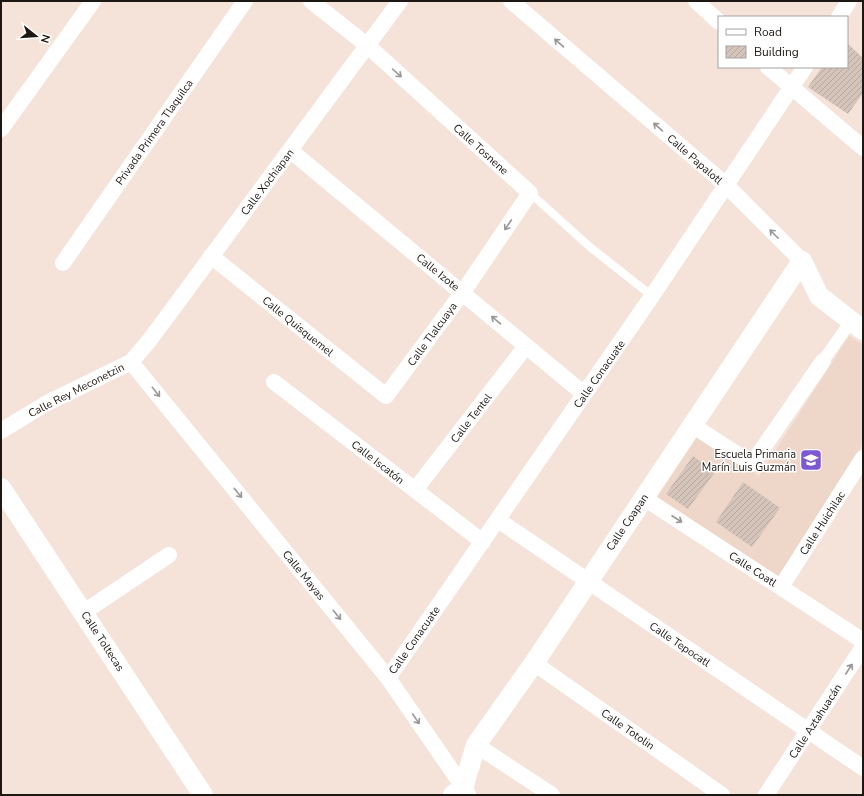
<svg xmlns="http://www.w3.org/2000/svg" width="864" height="796" viewBox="0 0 864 796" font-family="'Nunito Sans',sans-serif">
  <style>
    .built { fill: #eed6c8 }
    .building { fill: url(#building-hatch) }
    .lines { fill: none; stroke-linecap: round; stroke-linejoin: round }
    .service { stroke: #fff; stroke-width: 8 }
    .pedestrian { stroke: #fff; stroke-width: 12 }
    .minor { stroke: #fff; stroke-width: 16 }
    .tertiary { stroke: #fff; stroke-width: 20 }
    .oneway { stroke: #999795 }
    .labels { text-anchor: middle; stroke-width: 3; stroke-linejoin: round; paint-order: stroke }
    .street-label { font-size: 11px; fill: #1d1713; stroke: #fff }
    .poi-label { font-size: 11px; fill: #1d1713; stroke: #fff; text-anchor: end }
  </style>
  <defs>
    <pattern id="building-hatch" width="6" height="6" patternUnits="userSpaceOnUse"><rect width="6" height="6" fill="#d5c4ba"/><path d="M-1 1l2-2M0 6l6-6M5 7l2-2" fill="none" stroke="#b6a89f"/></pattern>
  </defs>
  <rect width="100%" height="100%" fill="#f5e3d9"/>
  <path class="built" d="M 849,336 L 863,345 L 863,444 L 778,577 L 654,496 L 695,434 L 759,476 Z"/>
  <path class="building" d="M 847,43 L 863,58 L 863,93 L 848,114 L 808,87 L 822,67 L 847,67 Z
    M 693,456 L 715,472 L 688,509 L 666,494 Z
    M 743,482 L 780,508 L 752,547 L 716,522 Z"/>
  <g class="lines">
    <path class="service" d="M 530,193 L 590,247 L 652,296"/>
    <path class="pedestrian" d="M 823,361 L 851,321"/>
    <path class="minor" d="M 511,1 L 725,184 L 802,261
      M 696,1 L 719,22
      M 839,17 L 849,1
      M 768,67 L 863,148
      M 1,129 L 93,1
      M 291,151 L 584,394
      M 211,256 L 386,396 L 463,292 L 530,193 L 368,46 L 311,1
      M 63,263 L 245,1
      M 131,362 L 388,678 L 468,794
      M 274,382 L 483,542
      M 692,425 L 752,464 L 823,361
      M 1,431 L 47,403 L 131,362 L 149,341 L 400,1
      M 415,490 L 526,346
      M 644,498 L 863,641
      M 498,520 L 863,768
      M 781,587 L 863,458
      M 84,612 L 169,555
      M 534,663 L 722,795
      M 388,678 L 652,296 L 805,67
      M 476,745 L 552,795
      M 766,795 L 863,647"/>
    <path class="tertiary" d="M 802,261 L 819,296 L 863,330
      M 1,488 L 203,795
      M 453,795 L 463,788 L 476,745 L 534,663 L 802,261"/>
  </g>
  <defs><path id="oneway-shaft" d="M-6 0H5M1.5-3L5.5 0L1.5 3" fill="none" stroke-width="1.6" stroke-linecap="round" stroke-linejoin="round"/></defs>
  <g class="oneway">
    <use href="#oneway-shaft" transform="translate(559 43) rotate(-139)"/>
    <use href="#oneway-shaft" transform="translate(397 73) rotate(42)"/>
    <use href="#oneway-shaft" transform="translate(658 127) rotate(-139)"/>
    <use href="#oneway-shaft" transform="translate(508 225) rotate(124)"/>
    <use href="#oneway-shaft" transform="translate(774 234) rotate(-135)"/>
    <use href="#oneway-shaft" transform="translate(496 320) rotate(-140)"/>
    <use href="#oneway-shaft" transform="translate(156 392) rotate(51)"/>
    <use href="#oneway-shaft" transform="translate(238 493) rotate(51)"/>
    <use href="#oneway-shaft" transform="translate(677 519) rotate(33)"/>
    <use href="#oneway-shaft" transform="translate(337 615) rotate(51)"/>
    <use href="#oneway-shaft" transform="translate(849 669) rotate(-57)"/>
    <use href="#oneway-shaft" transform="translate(416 719) rotate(56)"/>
  </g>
  <defs>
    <g id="school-square" transform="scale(1.15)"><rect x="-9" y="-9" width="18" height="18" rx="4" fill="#7d58d2" stroke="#fff"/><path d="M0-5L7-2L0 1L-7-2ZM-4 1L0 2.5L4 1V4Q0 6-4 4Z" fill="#fff"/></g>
  </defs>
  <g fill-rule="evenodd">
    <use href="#school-square" x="811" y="460"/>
  </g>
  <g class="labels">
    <g class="street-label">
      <text transform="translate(154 132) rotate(-55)" y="4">Privada Primera Tlaquilca</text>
      <text transform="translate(481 149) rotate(42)" y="4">Calle Tosnene</text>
      <text transform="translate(695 159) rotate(41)" y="4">Calle Papalotl</text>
      <text transform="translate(267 182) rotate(-53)" y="4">Calle Xochiapan</text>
      <text transform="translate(438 272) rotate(39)" y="4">Calle Izote</text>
      <text transform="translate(298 326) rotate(39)" y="4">Calle Quisquemel</text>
      <text transform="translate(432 334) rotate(-54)" y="4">Calle Tlalcuaya</text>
      <text transform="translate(599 374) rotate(-55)" y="4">Calle Conacuate</text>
      <text transform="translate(76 390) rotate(-27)" y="4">Calle Rey Meconetzin</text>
      <text transform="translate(471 418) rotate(-52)" y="4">Calle Tentel</text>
      <text transform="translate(378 462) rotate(38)" y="4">Calle Iscatón</text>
      <text transform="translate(627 522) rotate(-56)" y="4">Calle Coapan</text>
      <text transform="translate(822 523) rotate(-57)" y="4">Calle Huichilac</text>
      <text transform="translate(753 569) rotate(33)" y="4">Calle Coatl</text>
      <text transform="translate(304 575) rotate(51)" y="4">Calle Mayas</text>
      <text transform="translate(414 640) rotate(-55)" y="4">Calle Conacuate</text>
      <text transform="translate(103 641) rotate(57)" y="4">Calle Toltecas</text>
      <text transform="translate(680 644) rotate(34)" y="4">Calle Tepocatl</text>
      <text transform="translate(815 721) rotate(-57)" y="4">Calle Aztahuacán</text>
      <text transform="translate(628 729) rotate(35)" y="4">Calle Totolin</text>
    </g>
    <g class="poi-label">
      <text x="796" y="458">Escuela Primaria<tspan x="796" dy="13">Marín Luis Guzmán</tspan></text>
    </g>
  </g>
  <rect width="864" height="796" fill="none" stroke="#1d1713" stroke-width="4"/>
  <rect x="718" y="16" width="130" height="52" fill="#ffffff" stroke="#a5a2a1"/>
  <rect x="726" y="29" width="20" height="6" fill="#ffffff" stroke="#a5a2a1"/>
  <text x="754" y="36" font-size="12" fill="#1d1713">Road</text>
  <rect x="726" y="46" width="20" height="12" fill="url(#building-hatch)" stroke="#a5a2a1"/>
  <text x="754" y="56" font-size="12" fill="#1d1713">Building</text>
  <g transform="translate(36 36) rotate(107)" stroke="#ffffff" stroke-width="3" paint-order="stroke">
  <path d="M0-3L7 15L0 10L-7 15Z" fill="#1d1713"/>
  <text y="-6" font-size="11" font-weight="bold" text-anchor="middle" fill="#1d1713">N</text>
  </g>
</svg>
